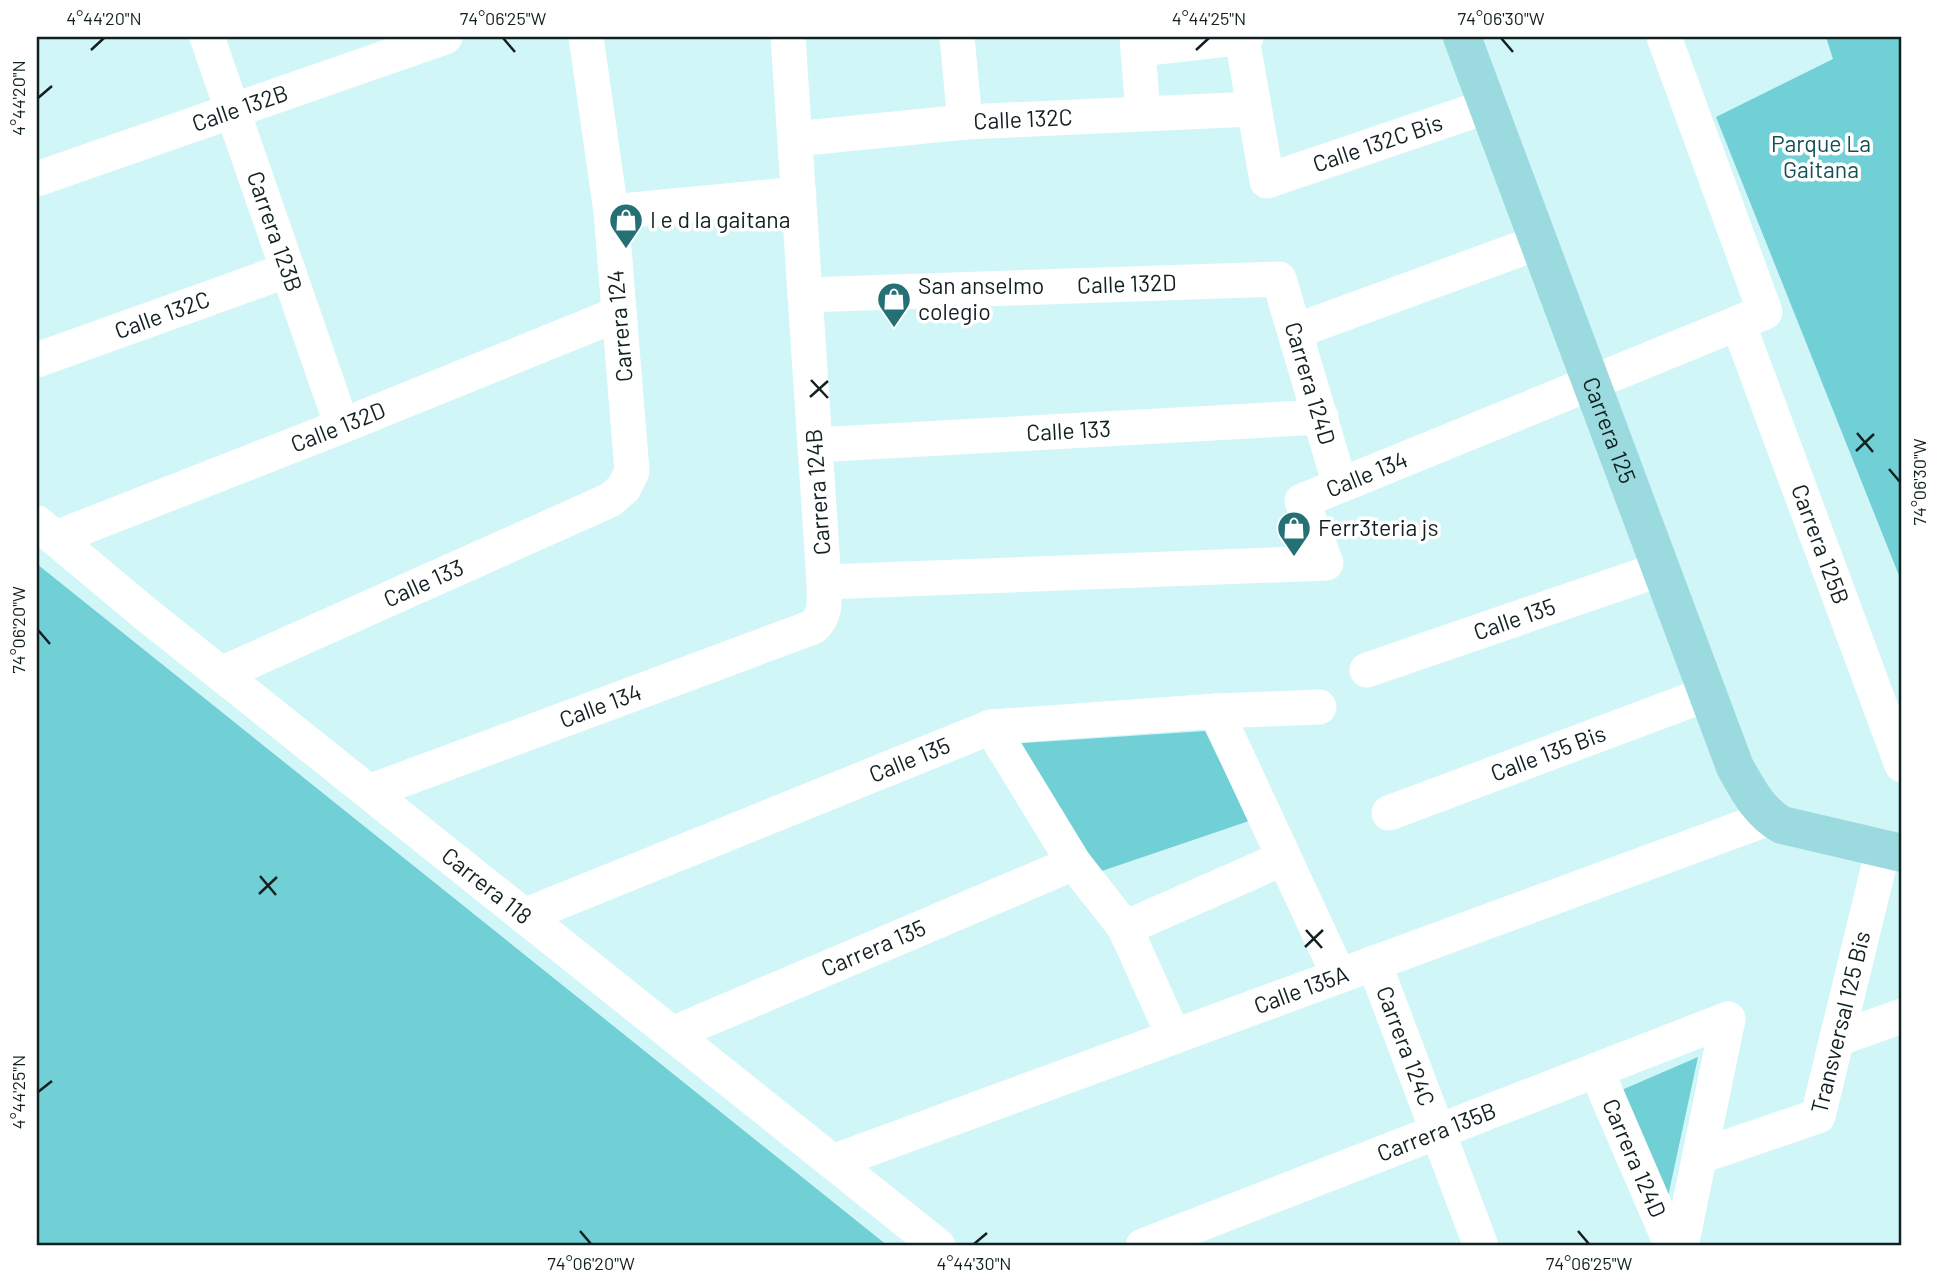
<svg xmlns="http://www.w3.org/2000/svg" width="1939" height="1283" viewBox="0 0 1939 1283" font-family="Barlow,sans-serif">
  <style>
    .green { fill: #71cfd6 }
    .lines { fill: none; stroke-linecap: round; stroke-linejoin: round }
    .minor { stroke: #fff; stroke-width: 35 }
    .major { stroke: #9bdbdf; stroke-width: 38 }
    .ticks { fill: none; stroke: #122021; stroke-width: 2.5 }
    .labels { text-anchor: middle; stroke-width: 7; stroke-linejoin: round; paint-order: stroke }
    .street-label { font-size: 23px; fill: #122021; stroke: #fff }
    .park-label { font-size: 23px; fill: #135156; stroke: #fff }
    .poi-label { font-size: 23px; fill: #122021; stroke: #fff; text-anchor: start }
    .neatline { fill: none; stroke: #122021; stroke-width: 2.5 }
    .ticks-label { font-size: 18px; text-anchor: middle; fill: #122021 }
  </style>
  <rect width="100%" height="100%" fill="#d0f6f8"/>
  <path class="green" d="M 1826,37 L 1902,37 L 1902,583 L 1716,117 L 1833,59 Z
    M 37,564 L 888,1246 L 889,1246 L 37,1246 Z
    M 1205,731 L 1249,821 L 1090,875 L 1008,744 Z
    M 1698,1057 L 1666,1206 L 1617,1092 Z"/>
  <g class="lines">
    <g class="minor">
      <path id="s1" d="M 207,37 L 342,426"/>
      <path d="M 957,37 L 965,122"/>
      <path d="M 1137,37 L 1143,113"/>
      <path id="s2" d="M 1242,38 L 1267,181 L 1488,106"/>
      <path d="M 1139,49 L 1246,37"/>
      <path id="s3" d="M 795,139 L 965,122 L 1253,109"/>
      <path id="s4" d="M 37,179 L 445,37"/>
      <path d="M 611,212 L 799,194"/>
      <path id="s5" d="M 805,295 L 1279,279 L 1340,485"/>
      <path id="s6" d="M 1738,323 L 1902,765"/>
      <path d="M 1296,331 L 1539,242"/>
      <path id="s7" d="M 37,360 L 288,270"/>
      <path id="s8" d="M 815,445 L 1321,417"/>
      <path id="s9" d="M 37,523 L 147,615 L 938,1246"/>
      <path id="s10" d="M 56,538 L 342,426 L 618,314"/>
      <path id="s11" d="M 824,582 L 1326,563 L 1302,501 L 1765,312 L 1664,37"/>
      <path id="s12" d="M 1367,670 L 1661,569"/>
      <path id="s13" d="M 221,674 L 610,500 L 624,488 L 632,471 L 611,212 L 586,37"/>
      <path d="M 1216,711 L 1339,976"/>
      <path d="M 991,727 L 1074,863 L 1125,928 L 1174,1037"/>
      <path id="s14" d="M 369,792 L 813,627 C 827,615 824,600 824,582 L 788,37"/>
      <path id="s15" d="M 1389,813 L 1707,694"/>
      <path id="s16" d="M 524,916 L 991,727 L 1216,711 L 1319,707"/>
      <path d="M 1125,928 L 1284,858"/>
      <path id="s17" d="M 1374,963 L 1481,1246"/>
      <path id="s18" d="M 672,1034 L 1074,863"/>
      <path d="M 1837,1039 L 1902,1016"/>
      <path id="s19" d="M 1596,1070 L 1672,1246"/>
      <path id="s20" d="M 1701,1156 L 1818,1116 L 1883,849"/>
      <path id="s21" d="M 833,1162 L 1769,818"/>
      <path id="s22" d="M 1143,1246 L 1728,1019"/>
      <path d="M 1681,1246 L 1728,1019"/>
    </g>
    <path class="major" id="s23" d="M 1462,37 L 1735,767 C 1748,790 1759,812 1782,825 L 1902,853"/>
  </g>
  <path class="ticks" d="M 503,38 L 515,52M 1501,38 L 1513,52M 91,50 L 104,38M 1196,50 L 1209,38M 38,98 L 52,86M 811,380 L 828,398M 810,397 L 828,381M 1857,433 L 1873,452M 1856,451 L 1874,434M 1889,469 L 1900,482M 38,630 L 50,644M 260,876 L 276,895M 259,894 L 277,877M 1306,930 L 1322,948M 1305,947 L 1323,930M 38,1092 L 52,1081M 580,1231 L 591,1244M 1578,1231 L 1589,1244M 974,1244 L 987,1233"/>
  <defs>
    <g id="shop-pin" transform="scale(1.75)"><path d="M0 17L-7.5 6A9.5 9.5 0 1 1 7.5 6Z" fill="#257075" stroke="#fff"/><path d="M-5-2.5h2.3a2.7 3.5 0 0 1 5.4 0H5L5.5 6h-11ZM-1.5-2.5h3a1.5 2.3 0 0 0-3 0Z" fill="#fff"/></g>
  </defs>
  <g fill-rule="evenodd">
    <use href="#shop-pin" x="626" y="220"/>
    <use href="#shop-pin" x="894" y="299"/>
    <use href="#shop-pin" x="1294" y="528"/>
  </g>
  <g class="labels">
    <g class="street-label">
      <text dy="8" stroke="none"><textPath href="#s4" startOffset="215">Calle 132B</textPath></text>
      <text dy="8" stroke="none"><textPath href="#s3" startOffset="229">Calle 132C</textPath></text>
      <text dy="8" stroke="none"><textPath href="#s2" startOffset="262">Calle 132C Bis</textPath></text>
      <text dy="8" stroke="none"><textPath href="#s1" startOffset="206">Carrera 123B</textPath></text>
      <text dy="8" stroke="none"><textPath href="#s5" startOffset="322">Calle 132D</textPath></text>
      <text dy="8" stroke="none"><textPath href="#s7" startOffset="133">Calle 132C</textPath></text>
      <text transform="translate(620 326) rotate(-95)" y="8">Carrera 124</text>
      <text dy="8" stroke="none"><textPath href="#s5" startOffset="583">Carrera 124D</textPath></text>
      <text dy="8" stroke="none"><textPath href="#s10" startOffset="303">Calle 132D</textPath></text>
      <text dy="8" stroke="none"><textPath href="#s8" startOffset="254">Calle 133</textPath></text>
      <text dy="8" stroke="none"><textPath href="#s23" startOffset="420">Carrera 125</textPath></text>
      <text dy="8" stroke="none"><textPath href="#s11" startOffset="639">Calle 134</textPath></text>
      <text transform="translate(818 492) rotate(-94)" y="8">Carrera 124B</text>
      <text dy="8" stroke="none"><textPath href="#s6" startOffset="236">Carrera 125B</textPath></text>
      <text dy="8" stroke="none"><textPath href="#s13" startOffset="222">Calle 133</textPath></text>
      <text dy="8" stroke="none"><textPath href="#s12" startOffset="156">Calle 135</textPath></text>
      <text dy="8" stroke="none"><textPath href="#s14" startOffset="247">Calle 134</textPath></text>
      <text dy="8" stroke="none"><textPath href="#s15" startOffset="170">Calle 135 Bis</textPath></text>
      <text dy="8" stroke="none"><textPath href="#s16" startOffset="416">Calle 135</textPath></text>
      <text dy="8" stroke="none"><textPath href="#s9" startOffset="578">Carrera 118</textPath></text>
      <text dy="8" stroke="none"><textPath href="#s18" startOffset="219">Carrera 135</textPath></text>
      <text dy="8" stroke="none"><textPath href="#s21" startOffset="499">Calle 135A</textPath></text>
      <text dy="8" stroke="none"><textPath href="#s20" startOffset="220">Transversal 125 Bis</textPath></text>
      <text dy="8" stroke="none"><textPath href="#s17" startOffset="89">Carrera 124C</textPath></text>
      <text dy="8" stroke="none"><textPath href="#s22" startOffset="315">Carrera 135B</textPath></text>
      <text dy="8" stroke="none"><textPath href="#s19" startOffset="96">Carrera 124D</textPath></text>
    </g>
    <g class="park-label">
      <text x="1821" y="152">Parque La<tspan x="1821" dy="26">Gaitana</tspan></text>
    </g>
    <g class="poi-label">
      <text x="650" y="228">I e d la gaitana</text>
      <text x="918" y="294">San anselmo<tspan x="918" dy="26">colegio</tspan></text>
      <text x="1318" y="536">Ferr3teria js</text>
    </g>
  </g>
  <rect width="1939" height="1283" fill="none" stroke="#ffffff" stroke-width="77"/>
  <rect x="38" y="38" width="1862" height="1206" class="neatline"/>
  <g class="ticks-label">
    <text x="104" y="25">4°44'20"N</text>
    <text x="503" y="25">74°06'25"W</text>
    <text x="1209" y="25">4°44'25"N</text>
    <text x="1501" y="25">74°06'30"W</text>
    <text transform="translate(19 98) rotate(-90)" y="6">4°44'20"N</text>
    <text transform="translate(1920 482) rotate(-90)" y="6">74°06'30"W</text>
    <text transform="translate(19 630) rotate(-90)" y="6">74°06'20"W</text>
    <text transform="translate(19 1092) rotate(-90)" y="6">4°44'25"N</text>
    <text x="591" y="1270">74°06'20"W</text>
    <text x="974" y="1270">4°44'30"N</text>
    <text x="1589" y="1270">74°06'25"W</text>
  </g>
</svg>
